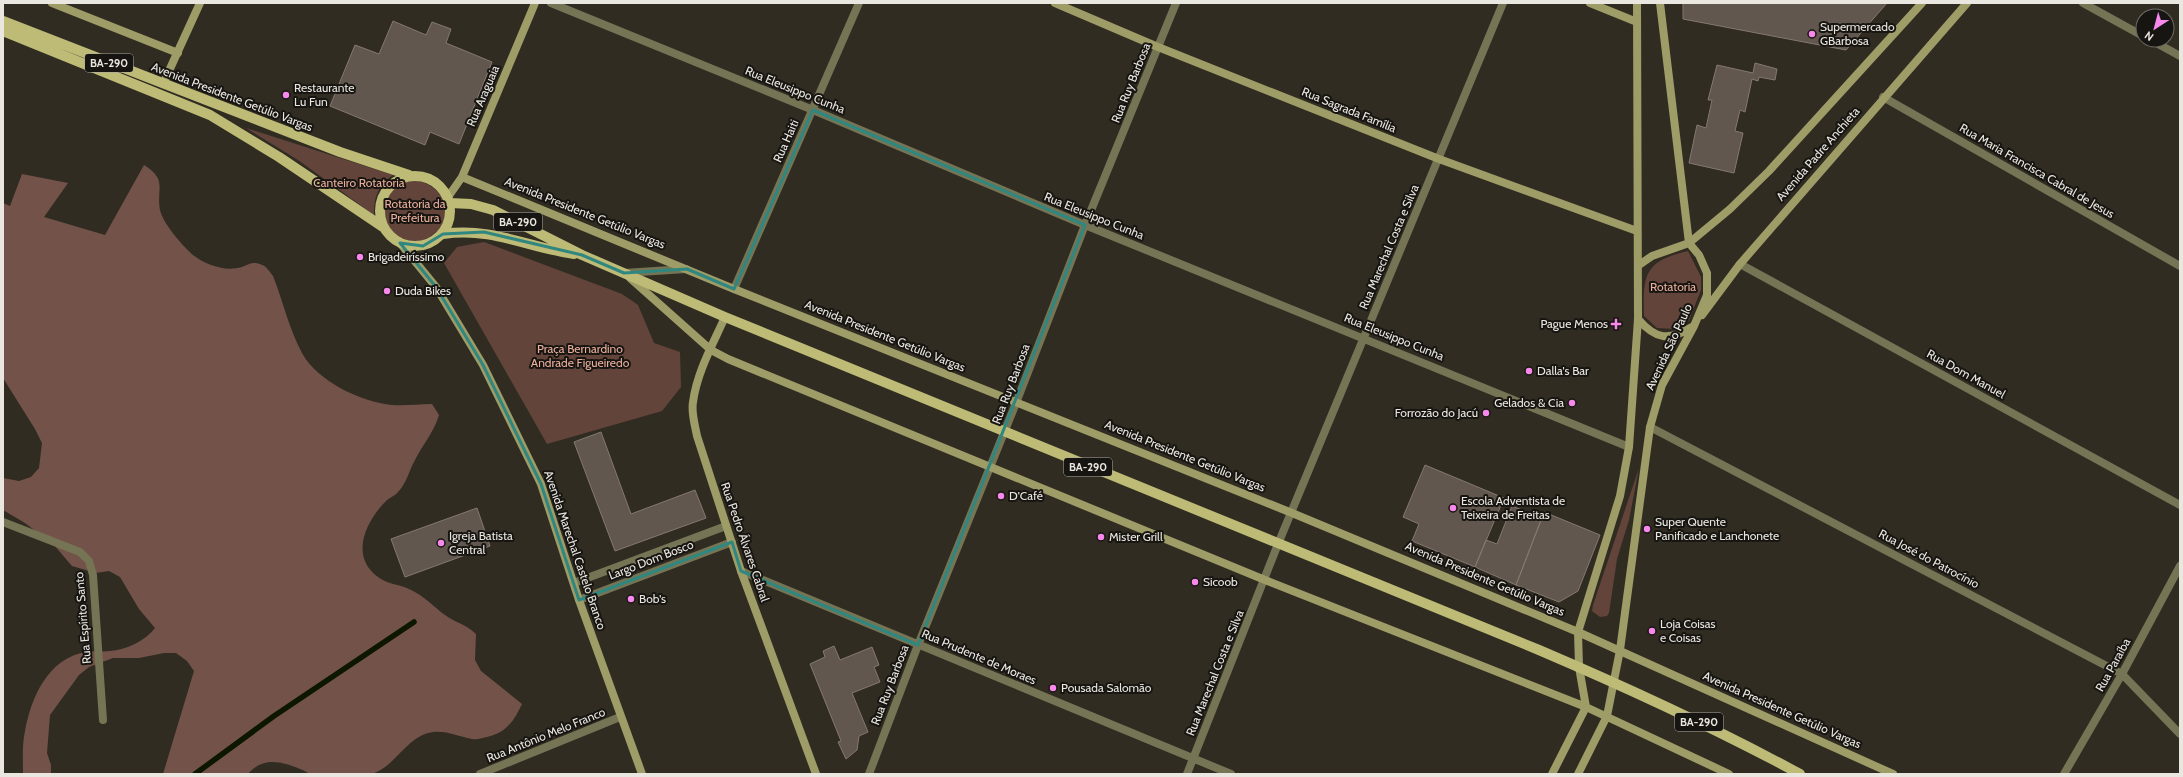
<svg xmlns="http://www.w3.org/2000/svg" width="2183" height="777" viewBox="0 0 2183 777" font-family="Cabin,sans-serif">
  <style>
    .green { fill: #62443b }
    .forest { fill: #735349 }
    .lines { fill: none; stroke-linecap: round; stroke-linejoin: round }
    .stream { stroke: #0c1601; stroke-width: 5.5 }
    .building { fill: #61574e; stroke: #847970 }
    .street { stroke: #757454; stroke-width: 8 }
    .secondary { stroke: #9e9c67; stroke-width: 8 }
    .primary { stroke: #bdbb76; stroke-width: 10 }
    .marked { fill: none; stroke: #30877f; stroke-width: 3; stroke-linejoin: round }
    .poi-dot { fill: #f788ec; stroke: #171511; stroke-width: 1.5 }
    .labels { text-anchor: middle; stroke-width: 4; stroke-linejoin: round; paint-order: stroke }
    .shield { fill: #171511; stroke: #aba7a2; stroke-width: 1 }
    .shield-label { font-size: 11px; font-weight: bold; fill: #eae6e0 }
    .poi-label { font-size: 12px; fill: #eae6e0; stroke: #171511; text-anchor: start }
    .street-label { font-size: 12px; fill: #eae6e0; stroke: #171511 }
    .park-label { font-size: 12px; fill: #eaae9b; stroke: #171511 }
  </style>
  <rect width="100%" height="100%" fill="#312c22"/>
  <path class="green" d="M 246,128 L 393,175 C 378,186 374,196 374,215 L 298,160 Z
    M 407,179 C 454,182 460,231 415,243 C 388,234 385,226 384,199 L 394,187 Z
    M 484,242 L 622,294 L 638,305 L 654,343 L 680,352 L 681,387 L 662,411 L 547,444 L 444,263 L 457,247 Z
    M 1688,251 L 1701,277 L 1701,290 L 1689,320 L 1674,329 L 1657,328 L 1644,316 C 1643,275 1644,261 1688,251 Z
    M 1639,468 L 1629,520 L 1617,559 L 1609,613 L 1607,616 L 1600,617 L 1592,611 L 1593,605 Z"/>
  <path class="forest" d="M 144,165 C 168,180 156,188 160,210 C 163,224 183,246 193,255 C 206,265 225,272 242,267 C 250,264 253,261 262,265 C 266,266 270,272 273,276 C 283,301 289,329 302,353 C 317,381 361,402 392,405 C 405,406 419,404 432,404 L 439,415 C 434,432 423,444 415,460 C 409,470 407,483 398,492 C 395,496 390,497 386,501 C 366,521 349,556 378,577 C 388,585 400,584 411,590 C 424,596 434,607 445,615 C 456,623 466,624 476,634 L 475,660 L 481,671 L 522,704 C 514,721 506,733 487,737 C 482,738 476,740 472,739 C 456,736 444,729 428,733 C 405,739 391,772 369,774 C 352,775 327,776 311,774 C 307,773 304,770 300,769 C 281,761 262,757 248,774 L 163,774 L 194,671 L 187,661 L 176,653 L 164,653 L 139,658 L 113,658 L 89,667 L 79,675 L 50,715 L 47,753 L 51,765 L 51,774 L 23,774 C 23,760 22,745 25,731 C 31,698 48,658 86,652 C 94,651 102,652 110,651 C 126,650 145,641 155,628 L 139,609 L 120,577 L 109,571 L 96,573 L 72,566 L 54,545 L 25,523 L 3,510 L 3,478 L 19,481 L 31,477 L 39,468 L 42,443 L 35,429 L 3,378 L 3,203 L 10,206 L 22,174 L 68,183 L 44,217 L 105,235 Z"/>
  <g class="lines">
    <path class="stream" d="M 195,774 L 274,716 L 414,622"/>
  </g>
  <path class="building" d="M 1683,3 L 1887,3 L 1846,50 L 1683,19 Z
    M 393,21 L 426,35 L 432,22 L 451,29 L 446,43 L 492,62 L 459,144 L 430,132 L 425,145 L 330,106 L 355,45 L 379,54 Z
    M 1755,63 L 1777,69 L 1775,80 L 1759,77 L 1758,81 L 1752,79 L 1745,112 L 1740,110 L 1735,131 L 1743,133 L 1734,173 L 1689,163 L 1697,125 L 1706,128 L 1712,100 L 1708,100 L 1717,65 L 1753,73 Z
    M 601,432 L 631,514 L 695,490 L 706,518 L 615,551 L 574,442 Z
    M 1425,465 L 1504,498 L 1475,567 L 1412,541 L 1419,524 L 1403,517 Z
    M 1512,506 L 1542,518 L 1516,585 L 1475,567 L 1486,540 L 1497,544 Z
    M 477,508 L 490,546 L 405,577 L 391,539 Z
    M 1544,512 L 1600,535 L 1578,591 L 1559,602 L 1516,585 Z
    M 834,646 L 840,660 L 872,647 L 879,665 L 874,667 L 880,682 L 852,693 L 868,732 L 859,736 L 857,750 L 846,759 L 838,742 L 841,741 L 810,664 L 825,657 L 823,651 Z"/>
  <g class="lines">
    <path class="street" d="M 551,3 L 813,110 L 1085,225 L 1629,447
      M 2083,3 L 2143,36
      M 2151,40 L 2180,56
      M 1883,97 L 2180,266
      M 1740,264 L 2180,505
      M 624,273 L 686,269
      M 734,289 L 859,3
      M 1650,427 L 2122,674 L 2180,734
      M 3,522 L 80,552 L 89,561 L 93,575 L 103,720
      M 741,571 L 1231,774
      M 574,583 L 726,526
      M 579,600 L 732,542
      M 480,774 L 620,717
      M 869,774 L 918,645 L 1016,403 L 1085,225 L 1176,3
      M 1187,774 L 1278,544 L 1503,3
      M 2064,774 L 2122,674 L 2180,566"/>
    <path class="secondary" d="M 52,3 L 178,53
      M 1055,3 L 1158,47 L 1439,159 L 1637,231
      M 1590,3 L 1637,22
      M 163,84 L 200,3
      M 462,177 L 734,289 L 1292,513 L 1578,632 L 1893,774
      M 448,197 L 462,177 L 535,3
      M 400,243 L 436,287 L 483,365 L 541,484 L 579,600 L 642,774
      M 1639,265 L 1652,256 L 1689,243 L 1730,209 L 1769,171 L 1922,3
      M 630,278 L 711,350 L 728,359 L 1265,580 L 1586,707 L 1729,774
      M 1702,315 L 1740,264 L 1967,3
      M 725,317 C 713,344 697,372 693,402 C 691,413 695,425 697,436 L 741,571 L 816,774
      M 1638,319 C 1656,340 1669,341 1692,327
      M 1552,774 L 1586,707 L 1579,667 L 1578,632 L 1620,496 L 1629,447 L 1638,319 L 1637,3
      M 1578,774 L 1607,716 L 1620,650 L 1650,427 L 1662,385 L 1694,326 L 1707,295 L 1707,273 L 1699,255 L 1689,243 L 1660,3"/>
    <path class="primary" d="M 3,21 L 340,152 L 409,175
      M 3,31 L 210,115 L 279,157 L 383,227
      M380 211a35 35 0 1 1 70 0a35 35 0 1 1-70 0Z
      M 450,203 L 471,204 L 493,210 L 582,255 L 725,317 L 1539,650 C 1628,688 1715,728 1800,774
      M 443,234 C 493,227 526,247 574,254"/>
  </g>
  <path class="marked" d="M 813,110 L 1085,225 L 918,645 L 741,571 L 732,542 L 579,600 L 541,484 L 483,365 L 436,287 L 400,243 L 423,246 L 443,234 L 484,232 L 582,255 L 624,273 L 687,269 L 734,289 Z"/>
  <g class="poi-dot">
    <circle cx="1812" cy="34" r="4"/>
    <circle cx="286" cy="95" r="4"/>
    <circle cx="360" cy="257" r="4"/>
    <circle cx="387" cy="291" r="4"/>
    <path d="M1614 318h4v4h4v4h-4v4h-4v-4h-4v-4h4z"/>
    <circle cx="1529" cy="371" r="4"/>
    <circle cx="1572" cy="403" r="4"/>
    <circle cx="1486" cy="413" r="4"/>
    <circle cx="1001" cy="496" r="4"/>
    <circle cx="1453" cy="508" r="4"/>
    <circle cx="1647" cy="529" r="4"/>
    <circle cx="1101" cy="537" r="4"/>
    <circle cx="441" cy="543" r="4"/>
    <circle cx="1195" cy="582" r="4"/>
    <circle cx="631" cy="599" r="4"/>
    <circle cx="1652" cy="631" r="4"/>
    <circle cx="1053" cy="688" r="4"/>
  </g>
  <g class="labels">
    <g class="shield">
      <rect x="85" y="54" width="48" height="18" rx="3"/>
      <rect x="494" y="213" width="48" height="18" rx="3"/>
      <rect x="1064" y="458" width="48" height="18" rx="3"/>
      <rect x="1675" y="713" width="48" height="18" rx="3"/>
    </g>
    <g class="shield-label">
      <text x="109" y="67">BA-290</text>
      <text x="518" y="226">BA-290</text>
      <text x="1088" y="471">BA-290</text>
      <text x="1699" y="726">BA-290</text>
    </g>
    <g class="poi-label">
      <text x="1820" y="31">Supermercado<tspan x="1820" dy="14">GBarbosa</tspan></text>
      <text x="294" y="92">Restaurante<tspan x="294" dy="14">Lu Fun</tspan></text>
      <text x="368" y="261">Brigadeiríssimo</text>
      <text x="395" y="295">Duda Bikes</text>
      <text x="1608" y="328" text-anchor="end">Pague Menos</text>
      <text x="1537" y="375">Dalla's Bar</text>
      <text x="1564" y="407" text-anchor="end">Gelados &amp; Cia</text>
      <text x="1478" y="417" text-anchor="end">Forrozão do Jacú</text>
      <text x="1009" y="500">D'Café</text>
      <text x="1461" y="505">Escola Adventista de<tspan x="1461" dy="14">Teixeira de Freitas</tspan></text>
      <text x="1655" y="526">Super Quente<tspan x="1655" dy="14">Panificado e Lanchonete</tspan></text>
      <text x="449" y="540">Igreja Batista<tspan x="449" dy="14">Central</tspan></text>
      <text x="1109" y="541">Mister Grill</text>
      <text x="1203" y="586">Sicoob</text>
      <text x="639" y="603">Bob's</text>
      <text x="1660" y="628">Loja Coisas<tspan x="1660" dy="14">e Coisas</tspan></text>
      <text x="1061" y="692">Pousada Salomão</text>
    </g>
    <g class="street-label">
      <text transform="translate(1131 83) rotate(-68)" y="4">Rua Ruy Barbosa</text>
      <text transform="translate(795 90) rotate(22)" y="4">Rua Eleusippo Cunha</text>
      <text transform="translate(483 96) rotate(-67)" y="4">Rua Araguaia</text>
      <text transform="translate(232 97) rotate(21)" y="4">Avenida Presidente Getúlio Vargas</text>
      <text transform="translate(1349 110) rotate(22)" y="4">Rua Sagrada Família</text>
      <text transform="translate(786 141) rotate(-66)" y="4">Rua Haiti</text>
      <text transform="translate(1818 154) rotate(-49)" y="4">Avenida Padre Anchieta</text>
      <text transform="translate(2037 171) rotate(30)" y="4">Rua Maria Francisca Cabral de Jesus</text>
      <text transform="translate(585 213) rotate(22)" y="4">Avenida Presidente Getúlio Vargas</text>
      <text transform="translate(1094 216) rotate(22)" y="4">Rua Eleusippo Cunha</text>
      <text transform="translate(1389 247) rotate(-67)" y="4">Rua Marechal Costa e Silva</text>
      <text transform="translate(885 336) rotate(22)" y="4">Avenida Presidente Getúlio Vargas</text>
      <text transform="translate(1394 337) rotate(22)" y="4">Rua Eleusippo Cunha</text>
      <text transform="translate(1669 347) rotate(-65)" y="4">Avenida São Paulo</text>
      <text transform="translate(1966 374) rotate(29)" y="4">Rua Dom Manuel</text>
      <text transform="translate(1011 384) rotate(-69)" y="4">Rua Ruy Barbosa</text>
      <text transform="translate(1185 456) rotate(22)" y="4">Avenida Presidente Getúlio Vargas</text>
      <text transform="translate(745 542) rotate(71)" y="4">Rua Pedro Álvares Cabral</text>
      <text transform="translate(575 550) rotate(71)" y="4">Avenida Marechal Castelo Branco</text>
      <text transform="translate(1929 559) rotate(28)" y="4">Rua José do Patrocínio</text>
      <text transform="translate(651 560) rotate(-21)" y="4">Largo Dom Bosco</text>
      <text transform="translate(1485 579) rotate(23)" y="4">Avenida Presidente Getúlio Vargas</text>
      <text transform="translate(83 618) rotate(-95)" y="4">Rua Espírito Santo</text>
      <text transform="translate(979 657) rotate(23)" y="4">Rua Prudente de Moraes</text>
      <text transform="translate(2113 665) rotate(-61)" y="4">Rua Paraíba</text>
      <text transform="translate(1215 673) rotate(-68)" y="4">Rua Marechal Costa e Silva</text>
      <text transform="translate(890 685) rotate(-69)" y="4">Rua Ruy Barbosa</text>
      <text transform="translate(1782 710) rotate(24)" y="4">Avenida Presidente Getúlio Vargas</text>
      <text transform="translate(546 735) rotate(-22)" y="4">Rua Antônio Melo Franco</text>
    </g>
    <g class="park-label">
      <text x="359" y="187">Canteiro Rotatoria</text>
      <text x="415" y="208">Rotatoria da<tspan x="415" dy="14">Prefeitura</tspan></text>
      <text x="1673" y="291">Rotatoria</text>
      <text x="580" y="353">Praça Bernardino<tspan x="580" dy="14">Andrade Figueiredo</tspan></text>
    </g>
  </g>
  <rect width="2183" height="777" fill="none" stroke="#eae6e0" stroke-width="8"/>
  <g transform="translate(2155 28) rotate(216)"><circle r="19" fill="#171511" stroke="#6b6964"/>
  <path d="M0-3L7 15L0 10L-7 15Z" fill="#f788ec"/>
  <text y="-6" font-size="11" font-weight="bold" text-anchor="middle" fill="#eae6e0">N</text>
  </g>
</svg>
